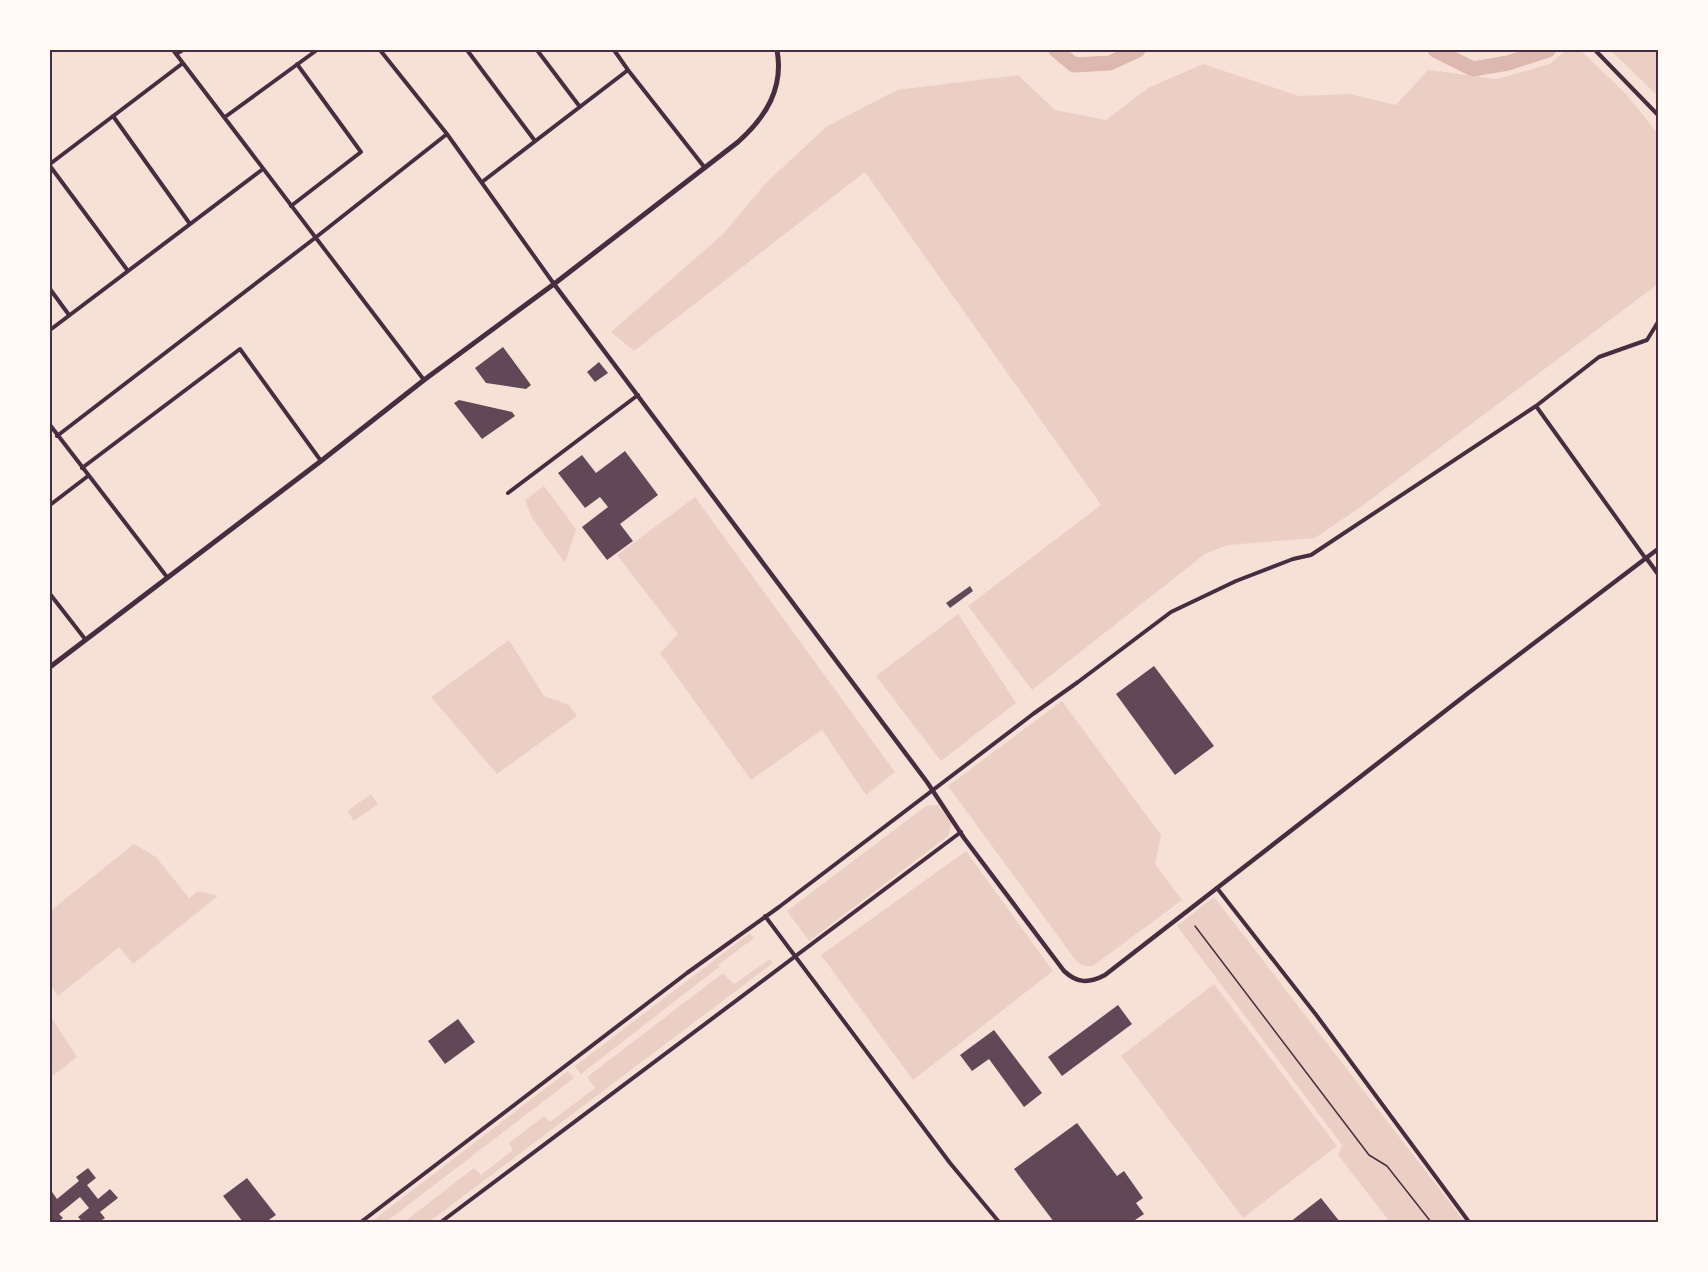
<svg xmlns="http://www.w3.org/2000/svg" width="1708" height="1272" viewBox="0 0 1708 1272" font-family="Raleway,sans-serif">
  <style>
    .green { fill: #ebcfc5 }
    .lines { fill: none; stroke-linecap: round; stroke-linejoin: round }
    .river { stroke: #dcb8b0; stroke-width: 15 }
    .building { fill: #644757 }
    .path { stroke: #4a2c40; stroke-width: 1.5 }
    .minor { stroke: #4a2c40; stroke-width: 4 }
    .tertiary { stroke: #4a2c40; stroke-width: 4.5 }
    .secondary { stroke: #4a2c40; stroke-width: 5 }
    .neatline { fill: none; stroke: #4a2c40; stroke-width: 2 }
  </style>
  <rect width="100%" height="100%" fill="#f7e1d7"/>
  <path class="green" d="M 1566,50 L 1580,50 L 1626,94 L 1658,134 L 1658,284 L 1362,506 L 1315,538 L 1228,545 L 1205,554 L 1032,690 L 968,606 L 1101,505 L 865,172 L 634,351 L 611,332 L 723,234 L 766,183 L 826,127 L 897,90 L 1018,75 L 1055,110 L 1106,120 L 1148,88 L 1203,64 L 1299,96 L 1350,94 L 1396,105 L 1428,70 L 1497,79 L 1550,64 Z
    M 1610,50 L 1658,50 L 1658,96 Z
    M 544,486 L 576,529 L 565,563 L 532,518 L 525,500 Z
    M 695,497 L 895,772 L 866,795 L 822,730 L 751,780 L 660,653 L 678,634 L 617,555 Z
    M 958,614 L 1016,703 L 941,761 L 876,676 Z
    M 509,640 L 544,696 L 569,705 L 577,716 L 497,774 L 431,697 Z
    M 1062,701 L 1161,835 L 1155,864 L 1182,900 L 1093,966 L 1085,966 L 1077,962 L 948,786 Z
    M 371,794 L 378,804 L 354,821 L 347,811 Z
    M 938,805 L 952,823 L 948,836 L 809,941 L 787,911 L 926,806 Z
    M 134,844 L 156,857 L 189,898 L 198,891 L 218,896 L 133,964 L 119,947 L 58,996 L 50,984 L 50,911 Z
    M 966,851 L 1053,971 L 913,1080 L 821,955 Z
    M 1214,897 L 1465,1222 L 1390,1222 L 1338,1155 L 1342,1145 L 1177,926 Z
    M 750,933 L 754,938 L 718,965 L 719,967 L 581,1074 L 575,1066 Z
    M 770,959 L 773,963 L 429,1222 L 404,1222 L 474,1168 L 481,1175 L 513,1150 L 509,1143 L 544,1116 L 550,1122 L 595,1088 L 587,1077 L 723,973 L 734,984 Z
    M 1214,984 L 1337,1146 L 1243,1218 L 1121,1056 Z
    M 50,1015 L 77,1057 L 50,1078 Z
    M 568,1071 L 574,1078 L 386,1222 L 371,1222 Z"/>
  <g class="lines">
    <path class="river" d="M 1056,50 L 1074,65 L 1110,63 L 1138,50
      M 1435,50 L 1473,69 L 1508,63 L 1548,50"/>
  </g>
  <path class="building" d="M 503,347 L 531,385 L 526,389 L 486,383 L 475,368 Z
    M 599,362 L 608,373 L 595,382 L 587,372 Z
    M 459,400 L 512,412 L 515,416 L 482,439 L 454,403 Z
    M 625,451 L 658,495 L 620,524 L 633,541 L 607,560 L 582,527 L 608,507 L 600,497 L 585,508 L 558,473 L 582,455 L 596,473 Z
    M 970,586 L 973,591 L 950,608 L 946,603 Z
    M 1154,666 L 1214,746 L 1175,775 L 1116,694 Z
    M 1118,1005 L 1132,1024 L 1062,1076 L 1048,1057 Z
    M 458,1019 L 475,1042 L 445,1064 L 428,1041 Z
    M 994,1030 L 1042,1093 L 1024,1107 L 989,1059 L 972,1071 L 960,1055 Z
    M 1077,1123 L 1117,1176 L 1124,1171 L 1143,1198 L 1136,1203 L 1144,1214 L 1132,1222 L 1054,1222 L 1014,1169 Z
    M 88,1168 L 96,1178 L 87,1185 L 98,1199 L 110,1189 L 118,1198 L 100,1212 L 105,1218 L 99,1222 L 83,1222 L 78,1217 L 89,1208 L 80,1197 L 59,1214 L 63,1218 L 58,1222 L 50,1222 L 50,1189 L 57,1199 L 79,1181 L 76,1177 Z
    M 247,1178 L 276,1215 L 266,1222 L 243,1222 L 223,1196 Z
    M 1321,1198 L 1340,1222 L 1290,1222 Z"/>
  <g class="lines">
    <path class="path" d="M 1195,926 L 1369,1155 L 1387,1166 L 1431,1222"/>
    <path class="minor" d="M 173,50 L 424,380
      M 380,50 L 447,134 L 554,284
      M 467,50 L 535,141
      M 537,50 L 580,107
      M 614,50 L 628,70 L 705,168
      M 1595,50 L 1658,115
      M 176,54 L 183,50
      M 113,116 L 190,224
      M 225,117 L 317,50
      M 50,164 L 183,63
      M 50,166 L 128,271
      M 482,182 L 628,70
      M 291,206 L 361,152 L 297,64
      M 50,289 L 69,315
      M 50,330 L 263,169
      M 1536,406 L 1646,559
      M 50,425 L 167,577
      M 57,436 L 315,238 L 447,134
      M 82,468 L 240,349 L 321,461
      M 508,493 L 638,395
      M 50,505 L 88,476
      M 50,594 L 85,639
      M 1217,888 L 1317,1016 L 1469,1222
      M 765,916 L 950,1163 L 999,1222
      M 361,1222 L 687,973 L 779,907 L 1033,714 L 1078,682 L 1171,612 L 1236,581 L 1293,559 L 1311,555 L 1536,406 L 1599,357 L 1647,340 L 1658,322
      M 441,1222 L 961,832"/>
    <path class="tertiary" d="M 554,284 L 927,782 L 964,838 L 1064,971 C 1077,983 1088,984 1105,975 L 1467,694 L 1658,549
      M 1647,559 L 1658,574"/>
    <path class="secondary" d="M 50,667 L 321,461 L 424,380 L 554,284 L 738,142 C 766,117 784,88 777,50"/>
  </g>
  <rect width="1708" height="1272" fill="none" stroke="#fffaf5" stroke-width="102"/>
  <rect x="51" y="51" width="1606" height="1170" class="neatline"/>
</svg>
